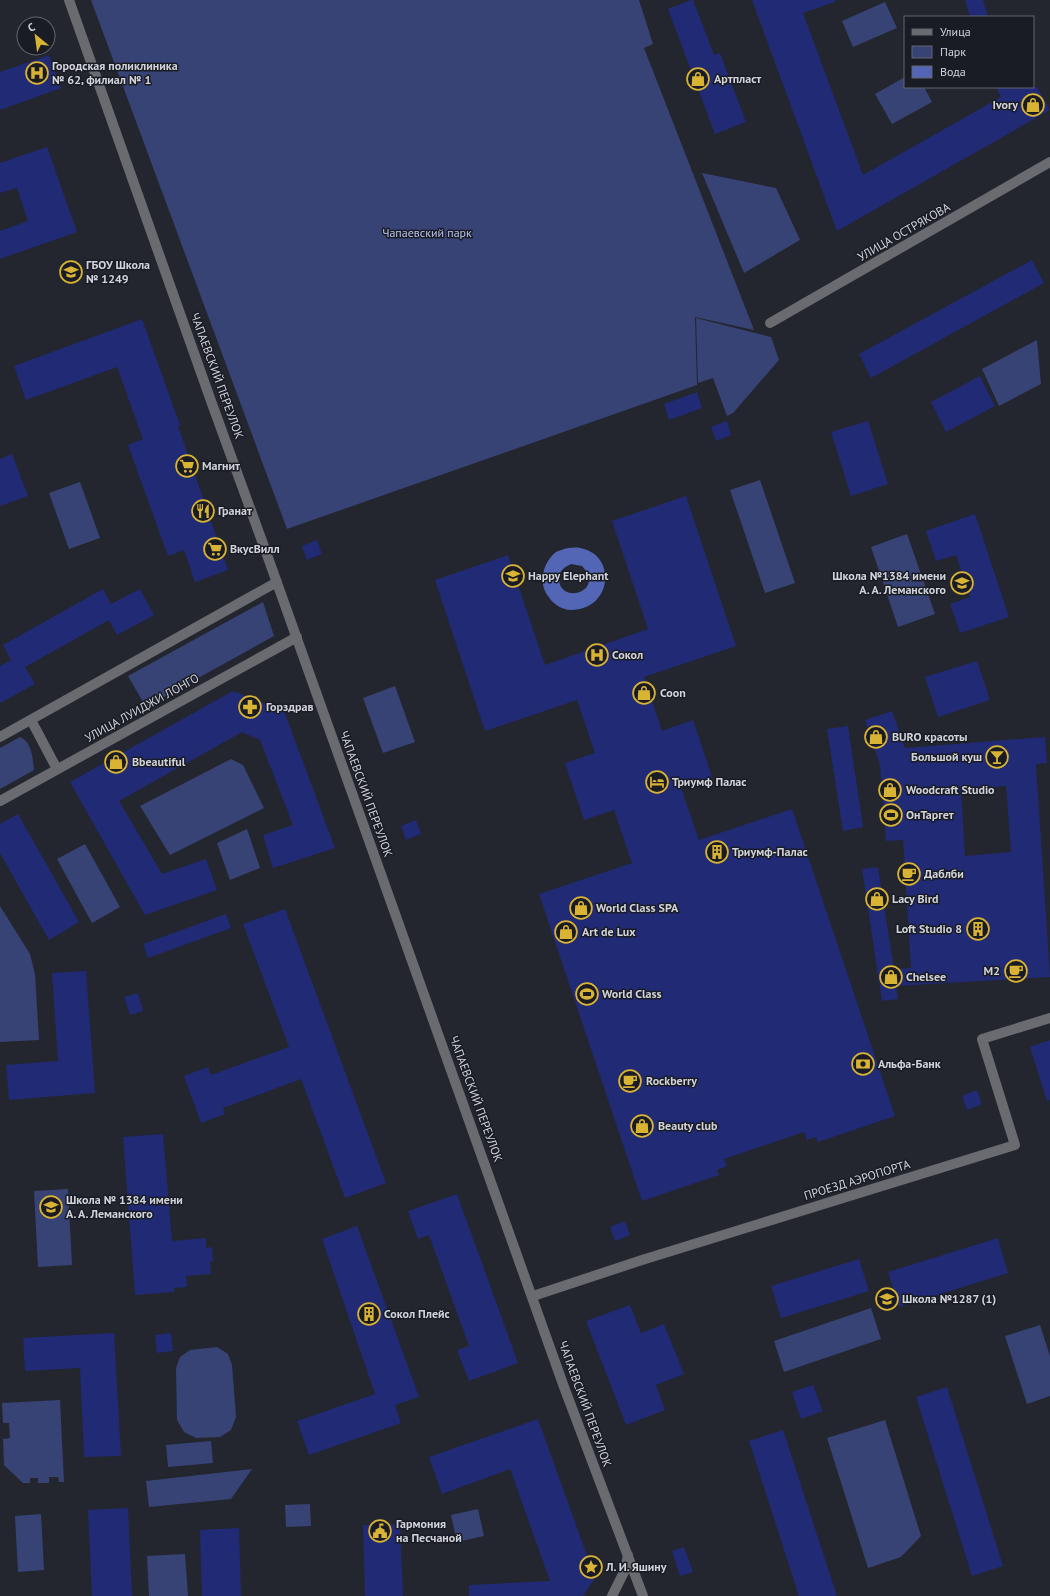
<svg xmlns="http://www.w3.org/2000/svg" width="1050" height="1596" viewBox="0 0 1050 1596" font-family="'PT Sans',sans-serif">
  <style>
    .green { fill: #374374 }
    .water { fill: #5365b5; fill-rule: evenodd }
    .building { fill: #212a75; fill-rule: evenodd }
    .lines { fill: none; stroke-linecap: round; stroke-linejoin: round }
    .minor { stroke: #696b70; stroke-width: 10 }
    .labels { text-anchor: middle; stroke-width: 3; stroke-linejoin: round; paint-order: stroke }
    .poi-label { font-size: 12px; font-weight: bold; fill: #d1d3d9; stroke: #1a1c25; text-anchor: start }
    .street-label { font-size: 12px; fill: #d1d3d9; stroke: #1a1c25 }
    .park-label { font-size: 12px; fill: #b6c3ef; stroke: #1a1c25 }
  </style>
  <rect width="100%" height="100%" fill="#23262f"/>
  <path class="green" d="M 91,0 L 639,0 L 653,44 L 644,48 L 754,330 L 695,317 L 697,385 L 287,529 Z
    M 885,2 L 897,28 L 853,47 L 842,21 Z
    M 905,77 L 905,87 L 924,87 L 932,102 L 892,124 L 875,94 Z
    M 702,173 L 776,188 L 800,240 L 744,273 Z
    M 696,318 L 771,337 L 779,360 L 733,413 L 727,416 L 713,378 L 698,383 Z
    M 1037,340 L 1041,384 L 999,406 L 982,369 Z
    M 760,480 L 795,583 L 765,593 L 730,490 Z
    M 80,482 L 100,538 L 69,549 L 49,493 Z
    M 907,534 L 935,614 L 898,627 L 871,547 Z
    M 263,602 L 274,636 L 146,707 L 128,676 Z
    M 395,686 L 415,742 L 383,753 L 363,698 Z
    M 20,737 C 32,742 33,759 34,770 L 0,789 L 0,748 Z
    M 231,759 L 243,765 L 264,808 L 170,855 L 140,806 Z
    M 247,829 L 260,868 L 230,880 L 217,843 Z
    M 85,844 L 120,907 L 92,923 L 57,859 Z
    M 0,906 L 30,954 L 35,974 L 39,1040 L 0,1042 Z
    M 68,1189 L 72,1265 L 38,1267 L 34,1191 Z
    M 871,1308 L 881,1339 L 784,1372 L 774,1341 Z
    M 1040,1325 L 1050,1356 L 1050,1396 L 1027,1404 L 1005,1336 Z
    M 217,1347 L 228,1354 L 232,1365 L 236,1417 L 231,1430 L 220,1437 L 196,1438 L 184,1432 L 177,1420 L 176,1368 L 180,1357 L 190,1350 Z
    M 60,1400 L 64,1482 L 59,1482 L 58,1477 L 49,1477 L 49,1483 L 38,1483 L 38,1478 L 30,1478 L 30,1483 L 23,1483 L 4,1465 L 3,1439 L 10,1438 L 9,1423 L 3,1423 L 2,1403 Z
    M 885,1420 L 921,1536 L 901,1557 L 868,1568 L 827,1438 Z
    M 211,1441 L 213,1463 L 168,1467 L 166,1445 Z
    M 252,1469 L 231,1499 L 149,1507 L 146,1481 Z
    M 310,1504 L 311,1526 L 286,1527 L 285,1505 Z
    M 478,1509 L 484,1536 L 457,1542 L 451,1515 Z
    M 41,1514 L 44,1570 L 18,1572 L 15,1516 Z
    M 185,1554 L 188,1596 L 149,1596 L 147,1556 Z"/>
  <path class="water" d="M 568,548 C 572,548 576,547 580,548 C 617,554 613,610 571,610 C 562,610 552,603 548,596 C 538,583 543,562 556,552 C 560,550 564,549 568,548 ZM 571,564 L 582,566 C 607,592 557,606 559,577 C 560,570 565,567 571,564 Z"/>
  <path class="building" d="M 691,0 L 693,0 L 714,55 L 720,53 L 746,122 L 715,134 L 668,9 Z
    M 752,0 L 835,0 L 835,2 L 803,13 L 863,175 L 1001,97 L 996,87 L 1037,87 L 1050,110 L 837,231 Z
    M 965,0 L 983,0 L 988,17 L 970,17 Z
    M 49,55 L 61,88 L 0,110 L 0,72 Z
    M 47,147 L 77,232 L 0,259 L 0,231 L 28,221 L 17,188 L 0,193 L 0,163 Z
    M 1032,260 L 1044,283 L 871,378 L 859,354 Z
    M 142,319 L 180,425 L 178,426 L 228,570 L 195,582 L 184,550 L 168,556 L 128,445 L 143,439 L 117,367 L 26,400 L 14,366 Z
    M 980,376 L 995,406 L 946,432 L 931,402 Z
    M 697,392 L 702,408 L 669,420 L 664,404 Z
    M 727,421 L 731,435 L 716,441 L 711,427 Z
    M 868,421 L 888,484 L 851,496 L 831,432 Z
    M 12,454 L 28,496 L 0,506 L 0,459 Z
    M 686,496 L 736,646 L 644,677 L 662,731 L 693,720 L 712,777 L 681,788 L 699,840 L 792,809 L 895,1116 L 818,1142 L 816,1137 L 807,1140 L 804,1132 L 724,1159 L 727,1166 L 717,1170 L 719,1175 L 642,1201 L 539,894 L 632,863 L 614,810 L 584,820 L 565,763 L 595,753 L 577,700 L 485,731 L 435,580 L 508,555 L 545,665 L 648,629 L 612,521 Z
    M 975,514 L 1009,617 L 960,633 L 950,604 L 970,597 L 956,555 L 936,561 L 926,531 Z
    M 317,540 L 322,554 L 307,560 L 302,546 Z
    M 103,589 L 111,604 L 140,589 L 154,615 L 117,635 L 109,620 L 25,667 L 35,684 L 0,703 L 0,666 L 11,660 L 3,645 Z
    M 977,661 L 990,700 L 938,717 L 925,677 Z
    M 233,691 L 284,711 L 335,848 L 273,868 L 263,835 L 293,825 L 260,740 L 242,732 L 119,801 L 162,874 L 206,859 L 217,890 L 145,915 L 70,782 Z
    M 892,711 L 905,748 L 1045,737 L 1047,763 L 1036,764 L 1050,977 L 896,986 L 898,999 L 882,1001 L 862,869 L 878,867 L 894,969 L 911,968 L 903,840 L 886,841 L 880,765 L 865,720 ZM 1006,786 L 1011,852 L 965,856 L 961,790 Z
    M 848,726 L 863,827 L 843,831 L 827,729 Z
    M 18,814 L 79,922 L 49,940 L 0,853 L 0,824 Z
    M 416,820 L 421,834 L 406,840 L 401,826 Z
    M 285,909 L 386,1183 L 345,1198 L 301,1079 L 223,1108 L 225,1114 L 201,1123 L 184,1076 L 208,1067 L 211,1075 L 289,1047 L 243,924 Z
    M 226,914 L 231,928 L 148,958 L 143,944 Z
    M 86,971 L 95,1093 L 9,1100 L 6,1065 L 58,1061 L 52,973 Z
    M 138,993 L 143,1011 L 130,1015 L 124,997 Z
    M 1050,1040 L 1050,1100 L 1047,1101 L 1030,1047 Z
    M 977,1090 L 982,1104 L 967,1110 L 962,1096 Z
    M 163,1134 L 172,1241 L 206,1238 L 206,1248 L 212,1247 L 213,1261 L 210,1262 L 211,1274 L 186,1276 L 187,1287 L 174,1288 L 174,1292 L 135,1295 L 123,1137 Z
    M 457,1194 L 518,1363 L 469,1381 L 457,1350 L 469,1346 L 429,1235 L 418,1239 L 408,1211 Z
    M 625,1221 L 630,1235 L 615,1241 L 610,1227 Z
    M 357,1226 L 419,1397 L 395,1405 L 401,1423 L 309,1455 L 297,1421 L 375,1394 L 322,1239 Z
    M 998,1238 L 1008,1273 L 899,1307 L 888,1272 Z
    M 859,1259 L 869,1291 L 781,1318 L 771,1286 Z
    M 630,1305 L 641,1333 L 664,1324 L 684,1374 L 656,1385 L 665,1410 L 626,1425 L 586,1321 Z
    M 114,1333 L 121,1456 L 84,1457 L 80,1368 L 25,1371 L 23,1338 Z
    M 171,1333 L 173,1351 L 157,1353 L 155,1335 Z
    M 813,1385 L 823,1411 L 801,1419 L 792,1392 Z
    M 947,1387 L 1003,1566 L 972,1576 L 916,1397 Z
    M 538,1419 L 595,1578 L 583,1596 L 469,1596 L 469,1585 L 550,1581 L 510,1469 L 442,1494 L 429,1457 Z
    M 783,1430 L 796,1470 L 837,1596 L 799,1596 L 749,1441 Z
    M 128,1508 L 132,1596 L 92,1596 L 88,1510 Z
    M 400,1524 L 403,1596 L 365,1596 L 363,1525 Z
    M 239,1528 L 241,1596 L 202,1596 L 200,1530 Z
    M 684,1547 L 693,1572 L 680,1576 L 672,1551 Z"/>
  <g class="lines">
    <path class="minor" d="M 69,0 L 211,401 L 266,552 L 564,1387 L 643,1596
      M 770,323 L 1050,162
      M 31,720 L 57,769
      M 0,737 L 277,582
      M 0,801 L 297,637
      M 533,1296 L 642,1260 L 1015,1145 L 982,1039 L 1050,1018
      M 612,1596 L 625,1570 L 628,1555"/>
  </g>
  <defs>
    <g id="hospital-ring" transform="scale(1.15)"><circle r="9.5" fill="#1a1c25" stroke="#d9b334" stroke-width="1.5"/><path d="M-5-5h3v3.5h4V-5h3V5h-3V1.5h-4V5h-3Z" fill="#d9b334"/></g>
    <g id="shop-ring" transform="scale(1.15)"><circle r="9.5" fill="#1a1c25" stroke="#d9b334" stroke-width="1.5"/><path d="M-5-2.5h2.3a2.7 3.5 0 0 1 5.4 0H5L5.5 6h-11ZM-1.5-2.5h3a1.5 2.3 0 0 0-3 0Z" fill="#d9b334"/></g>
    <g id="school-ring" transform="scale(1.15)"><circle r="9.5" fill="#1a1c25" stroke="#d9b334" stroke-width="1.5"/><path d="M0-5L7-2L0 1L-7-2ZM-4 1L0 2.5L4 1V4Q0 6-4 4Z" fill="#d9b334"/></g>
    <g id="supermarket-ring" transform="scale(1.15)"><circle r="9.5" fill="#1a1c25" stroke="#d9b334" stroke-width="1.5"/><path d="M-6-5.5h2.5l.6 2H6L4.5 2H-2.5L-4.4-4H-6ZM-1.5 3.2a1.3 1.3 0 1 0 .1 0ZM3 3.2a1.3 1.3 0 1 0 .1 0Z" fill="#d9b334"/></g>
    <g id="restaurant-ring" transform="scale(1.15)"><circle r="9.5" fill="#1a1c25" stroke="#d9b334" stroke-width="1.5"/><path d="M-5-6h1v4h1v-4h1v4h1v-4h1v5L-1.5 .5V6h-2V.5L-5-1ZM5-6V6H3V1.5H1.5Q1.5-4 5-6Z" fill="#d9b334"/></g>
    <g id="pharmacy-ring" transform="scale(1.15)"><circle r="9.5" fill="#1a1c25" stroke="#d9b334" stroke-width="1.5"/><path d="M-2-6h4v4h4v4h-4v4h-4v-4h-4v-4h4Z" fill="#d9b334"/></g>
    <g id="bar-ring" transform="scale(1.15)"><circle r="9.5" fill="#1a1c25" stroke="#d9b334" stroke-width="1.5"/><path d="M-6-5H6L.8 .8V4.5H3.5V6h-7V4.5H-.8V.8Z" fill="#d9b334"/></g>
    <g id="hotel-ring" transform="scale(1.15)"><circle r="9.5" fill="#1a1c25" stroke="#d9b334" stroke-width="1.5"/><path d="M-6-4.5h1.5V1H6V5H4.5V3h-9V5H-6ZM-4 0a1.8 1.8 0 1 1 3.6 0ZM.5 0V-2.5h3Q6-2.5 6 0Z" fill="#d9b334"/></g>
    <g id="stadium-ring" transform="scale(1.15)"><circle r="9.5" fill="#1a1c25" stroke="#d9b334" stroke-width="1.5"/><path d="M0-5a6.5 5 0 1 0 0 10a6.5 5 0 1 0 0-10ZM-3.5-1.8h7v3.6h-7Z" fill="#d9b334"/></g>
    <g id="building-ring" transform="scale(1.15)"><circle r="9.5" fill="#1a1c25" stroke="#d9b334" stroke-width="1.5"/><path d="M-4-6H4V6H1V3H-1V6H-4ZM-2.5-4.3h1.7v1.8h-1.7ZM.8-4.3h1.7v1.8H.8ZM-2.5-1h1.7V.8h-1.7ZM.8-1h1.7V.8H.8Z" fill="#d9b334"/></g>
    <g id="cafe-ring" transform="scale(1.15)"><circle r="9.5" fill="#1a1c25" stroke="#d9b334" stroke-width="1.5"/><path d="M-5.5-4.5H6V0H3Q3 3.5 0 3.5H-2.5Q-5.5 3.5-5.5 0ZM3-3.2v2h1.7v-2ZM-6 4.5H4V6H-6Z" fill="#d9b334"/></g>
    <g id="bank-ring" transform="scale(1.15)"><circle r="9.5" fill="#1a1c25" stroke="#d9b334" stroke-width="1.5"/><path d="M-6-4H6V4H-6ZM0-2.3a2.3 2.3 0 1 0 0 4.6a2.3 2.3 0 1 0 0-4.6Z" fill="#d9b334"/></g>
    <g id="civic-ring" transform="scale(1.15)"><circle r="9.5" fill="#1a1c25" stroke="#d9b334" stroke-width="1.5"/><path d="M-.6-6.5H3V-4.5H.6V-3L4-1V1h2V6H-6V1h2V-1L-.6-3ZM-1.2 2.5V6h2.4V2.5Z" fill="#d9b334"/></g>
    <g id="sight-ring" transform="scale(1.15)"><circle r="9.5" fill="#1a1c25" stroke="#d9b334" stroke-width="1.5"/><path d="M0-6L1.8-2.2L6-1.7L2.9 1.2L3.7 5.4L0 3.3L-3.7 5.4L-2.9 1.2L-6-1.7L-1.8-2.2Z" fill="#d9b334"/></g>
  </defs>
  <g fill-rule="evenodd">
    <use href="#hospital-ring" x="37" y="73"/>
    <use href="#shop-ring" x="698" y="79"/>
    <use href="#shop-ring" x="1033" y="105"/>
    <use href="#school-ring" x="71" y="272"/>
    <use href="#supermarket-ring" x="187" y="466"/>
    <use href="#restaurant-ring" x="203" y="511"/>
    <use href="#supermarket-ring" x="215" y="549"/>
    <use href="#school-ring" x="513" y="576"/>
    <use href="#school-ring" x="962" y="583"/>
    <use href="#hospital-ring" x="597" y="655"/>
    <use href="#shop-ring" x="644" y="693"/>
    <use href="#pharmacy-ring" x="250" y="707"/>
    <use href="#shop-ring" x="876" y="737"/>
    <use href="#bar-ring" x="997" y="757"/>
    <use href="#shop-ring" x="116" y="762"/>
    <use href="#hotel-ring" x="657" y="782"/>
    <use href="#shop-ring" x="890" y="790"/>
    <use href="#stadium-ring" x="891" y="815"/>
    <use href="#building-ring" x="717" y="852"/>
    <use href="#cafe-ring" x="909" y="874"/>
    <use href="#shop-ring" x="877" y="899"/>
    <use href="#shop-ring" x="581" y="908"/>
    <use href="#building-ring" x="978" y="929"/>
    <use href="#shop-ring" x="566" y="932"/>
    <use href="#cafe-ring" x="1016" y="971"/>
    <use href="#shop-ring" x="891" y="977"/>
    <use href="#stadium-ring" x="587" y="994"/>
    <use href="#bank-ring" x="863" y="1064"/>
    <use href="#cafe-ring" x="630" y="1081"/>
    <use href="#shop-ring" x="642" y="1126"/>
    <use href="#school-ring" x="51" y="1207"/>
    <use href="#school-ring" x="887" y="1299"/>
    <use href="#building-ring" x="369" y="1314"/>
    <use href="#civic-ring" x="380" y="1531"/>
    <use href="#sight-ring" x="591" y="1567"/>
  </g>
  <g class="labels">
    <g class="poi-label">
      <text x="52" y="70">Городская поликлиника<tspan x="52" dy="14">№ 62, филиал № 1</tspan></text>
      <text x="714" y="83">Артпласт</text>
      <text x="1018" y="109" text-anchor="end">Ivory</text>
      <text x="86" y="269">ГБОУ Школа<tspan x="86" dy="14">№ 1249</tspan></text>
      <text x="202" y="470">Магнит</text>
      <text x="218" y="515">Гранат</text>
      <text x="230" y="553">ВкусВилл</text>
      <text x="528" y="580">Happy Elephant</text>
      <text x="946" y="580" text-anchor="end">Школа №1384 имени<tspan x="946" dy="14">А. А. Леманского</tspan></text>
      <text x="612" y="659">Сокол</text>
      <text x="660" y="697">Coon</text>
      <text x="266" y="711">Горздрав</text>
      <text x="892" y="741">BURO красоты</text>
      <text x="982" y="761" text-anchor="end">Большой куш</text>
      <text x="132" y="766">Bbeautiful</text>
      <text x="672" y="786">Триумф Палас</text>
      <text x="906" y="794">Woodcraft Studio</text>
      <text x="906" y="819">ОнТаргет</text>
      <text x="732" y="856">Триумф-Палас</text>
      <text x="924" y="878">Даблби</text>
      <text x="892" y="903">Lacy Bird</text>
      <text x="596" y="912">World Class SPA</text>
      <text x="962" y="933" text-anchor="end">Loft Studio 8</text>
      <text x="582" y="936">Art de Lux</text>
      <text x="1000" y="975" text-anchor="end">M2</text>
      <text x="906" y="981">Chelsee</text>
      <text x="602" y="998">World Class</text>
      <text x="878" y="1068">Альфа-Банк</text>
      <text x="646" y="1085">Rockberry</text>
      <text x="658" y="1130">Beauty club</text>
      <text x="66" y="1204">Школа № 1384 имени<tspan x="66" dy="14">А. А. Леманского</tspan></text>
      <text x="902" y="1303">Школа №1287 (1)</text>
      <text x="384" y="1318">Сокол Плейс</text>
      <text x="396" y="1528">Гармония<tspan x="396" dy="14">на Песчаной</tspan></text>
      <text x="606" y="1571">Л. И. Яшину</text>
    </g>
    <g class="street-label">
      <text transform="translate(904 232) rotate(-30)" y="4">УЛИЦА ОСТРЯКОВА</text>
      <text transform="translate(217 376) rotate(70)" y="4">ЧАПАЕВСКИЙ ПЕРЕУЛОК</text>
      <text transform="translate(142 708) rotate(-29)" y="4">УЛИЦА ЛУИДЖИ ЛОНГО</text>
      <text transform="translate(366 794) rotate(70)" y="4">ЧАПАЕВСКИЙ ПЕРЕУЛОК</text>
      <text transform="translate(476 1099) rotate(70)" y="4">ЧАПАЕВСКИЙ ПЕРЕУЛОК</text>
      <text transform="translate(857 1180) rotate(-17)" y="4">ПРОЕЗД АЭРОПОРТА</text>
      <text transform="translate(585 1404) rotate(70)" y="4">ЧАПАЕВСКИЙ ПЕРЕУЛОК</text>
    </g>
    <g class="park-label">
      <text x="427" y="237">Чапаевский парк</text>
    </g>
  </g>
  <rect x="904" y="16" width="130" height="72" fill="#1a1c25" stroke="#63656d"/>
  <rect x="912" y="29" width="20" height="6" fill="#696b70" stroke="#63656d"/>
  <text x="940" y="36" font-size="12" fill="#d1d3d9">Улица</text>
  <rect x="912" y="46" width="20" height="12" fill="#374374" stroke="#63656d"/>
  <text x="940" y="56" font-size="12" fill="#d1d3d9">Парк</text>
  <rect x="912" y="66" width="20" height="12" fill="#5365b5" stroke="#63656d"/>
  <text x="940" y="76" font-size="12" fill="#d1d3d9">Вода</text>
  <g transform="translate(36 36) rotate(331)"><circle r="19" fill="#1a1c25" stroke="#63656d"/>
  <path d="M0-3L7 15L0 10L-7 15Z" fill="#d9b334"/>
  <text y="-6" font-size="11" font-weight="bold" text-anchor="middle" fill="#d1d3d9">С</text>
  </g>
</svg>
